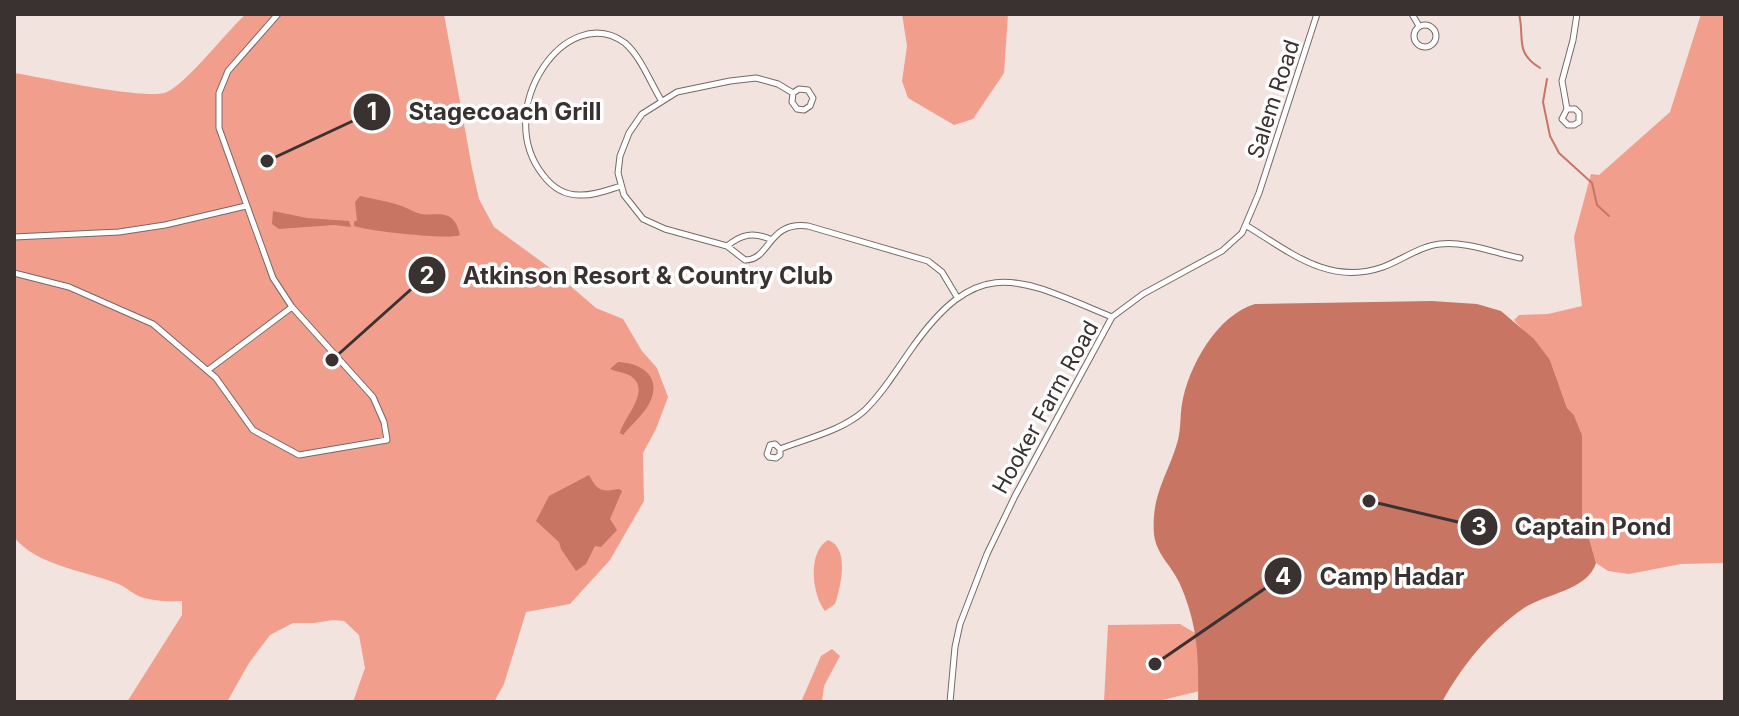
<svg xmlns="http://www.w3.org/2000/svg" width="1739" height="716" viewBox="0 0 1739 716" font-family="Inter,sans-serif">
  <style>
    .green { fill: #f29e8d }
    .water { fill: #c87564 }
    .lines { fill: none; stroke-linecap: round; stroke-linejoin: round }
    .stream { stroke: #c87564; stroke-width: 2 }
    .street-casing { stroke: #766865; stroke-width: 7 }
    .street { stroke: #fff; stroke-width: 5 }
    .labels { text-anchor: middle; stroke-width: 7; stroke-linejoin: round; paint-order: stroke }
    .street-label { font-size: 22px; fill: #393231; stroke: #fff }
    .leader { fill: none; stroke: #393231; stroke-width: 3 }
    .callout-dot { fill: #393231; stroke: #fff; stroke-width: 3 }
    .mark-label { font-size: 24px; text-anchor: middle; font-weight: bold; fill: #fff }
    .callout-label { font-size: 24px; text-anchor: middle; font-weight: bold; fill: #393231; stroke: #fff; stroke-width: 7; stroke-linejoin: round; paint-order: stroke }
  </style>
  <rect width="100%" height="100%" fill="#f3e3df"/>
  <path class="green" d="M 246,14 L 444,14 L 472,168 L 479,199 L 494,227 L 546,265 L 596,308 L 623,319 L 642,351 L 657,368 L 668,397 L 656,429 L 643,453 L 644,501 L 610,560 L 570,604 L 526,612 L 504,684 L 494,702 L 353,702 L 365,668 L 359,635 L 344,621 L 333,620 L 314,623 L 293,623 L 270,635 L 249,663 L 227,702 L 127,702 L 182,615 L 182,601 C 169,602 157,601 144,598 C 133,595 127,587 116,583 C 83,570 37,566 14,537 L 14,73 C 41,77 147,101 167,92 C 188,82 226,32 246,14 Z
    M 902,14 L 1008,14 L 1004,73 L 973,119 L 954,125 L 908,98 L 902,81 L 907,46 Z
    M 1701,14 L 1725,14 L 1725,563 L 1681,564 L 1629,574 L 1608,571 L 1596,563 L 1582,513 L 1582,435 L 1574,415 L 1567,408 L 1550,360 L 1514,320 L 1519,315 L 1548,314 L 1582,306 L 1574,237 L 1591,174 L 1599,175 L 1670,112 Z
    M 828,540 C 850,548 841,586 835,604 L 825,611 C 812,595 807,552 828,540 Z
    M 1180,624 L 1202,637 L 1204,690 L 1154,702 L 1104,702 L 1108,625 Z
    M 832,649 L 840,656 L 824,686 L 822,702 L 801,702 L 821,656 Z"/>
  <path class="water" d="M 360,196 C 379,200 399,203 415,212 C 431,220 453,203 460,235 C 450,240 367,231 354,226 L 354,222 L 357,220 L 355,202 Z
    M 273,211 L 307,218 L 349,221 L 351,227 L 334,225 L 279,229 L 272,224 Z
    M 1432,301 L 1477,304 L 1501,311 L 1534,339 L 1550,360 L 1567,408 L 1574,415 L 1582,435 L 1582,513 L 1596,563 C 1588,590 1545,594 1524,608 C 1489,632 1462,666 1442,702 L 1198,702 C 1199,658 1198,624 1179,582 C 1171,565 1156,554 1154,534 C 1151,494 1168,476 1178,440 C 1181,428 1180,416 1182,404 C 1188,367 1217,315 1255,304 Z
    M 618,362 C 642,363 663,377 649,404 C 643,415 631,425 623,435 L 620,433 C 623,418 654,389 629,375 C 623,372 616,372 610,369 Z
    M 589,475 C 598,492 602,492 619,489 L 622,491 L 610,519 L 617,530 L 601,547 L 595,546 L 586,564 L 576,571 L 561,549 L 559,542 L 536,521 L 549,496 Z"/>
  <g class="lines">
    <path class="stream" d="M 1519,14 C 1525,38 1514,52 1540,68
      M 1547,79 L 1543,102 L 1550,136 L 1559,153 L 1592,183 L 1597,205 L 1609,216"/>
    <g class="street-casing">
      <path id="street" d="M 1412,14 L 1419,26
        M1414 36a11 11 0 1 1 22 0a11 11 0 1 1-22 0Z
        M 793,93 L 799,89 L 808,90 L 813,98 L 810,106 L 804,110 L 797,109 L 792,102 L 793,93 L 778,84 L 756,78 L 730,81 L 677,92 L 642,114 L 629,133 L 620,156 L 618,173 L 624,195 L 643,219 L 665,229 L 727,246 L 745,260 C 771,260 767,221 808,226 L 928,261 L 942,272 L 957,297
        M 1567,109 L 1575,109 L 1579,113 L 1579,122 L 1574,125 L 1568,125 L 1562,119 L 1567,109 L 1562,81 L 1573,40 L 1577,14
        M 621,186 C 608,190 593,196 579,195 C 564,195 552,187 543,175 C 491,109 567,0 625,43 C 641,57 650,82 661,100
        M 1247,226 C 1290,252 1329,286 1383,267 C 1402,260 1420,246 1440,244 C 1466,241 1495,253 1520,258
        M 14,237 L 119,232 L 165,225 L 246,206
        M 727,246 C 742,234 753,232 770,239
        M 14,273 L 69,287 L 153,324 L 216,378 L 253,430 L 299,455 L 387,440 L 384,422 L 373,397 L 292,307 L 273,278 L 219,128 L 219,93 L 228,71 L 278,14
        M 208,370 L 292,307
        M 780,449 L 780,455 L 776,458 L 769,457 L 767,454 L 770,445 L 775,444 L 780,449 C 808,438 841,431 864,411 C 883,393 897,369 912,348 C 980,252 1019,279 1112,317
        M 950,702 L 955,647 L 960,624 L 987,554 L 1015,496 L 1112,317 L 1143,294 L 1222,251 L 1242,233 L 1259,193 L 1317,14"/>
    </g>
    <use href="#street" class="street"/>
  </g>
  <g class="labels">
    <g class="street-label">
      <text transform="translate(1273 99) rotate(-72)" y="8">Salem Road</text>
      <text transform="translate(1045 407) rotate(-61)" y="8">Hooker Farm Road</text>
    </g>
  </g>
  <path class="leader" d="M267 161L372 112M332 360L427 275M1369 501L1479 527M1155 664L1283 576"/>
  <g class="callout-dot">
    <circle cx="267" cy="161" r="8"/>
    <circle cx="332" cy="360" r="8"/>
    <circle cx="1369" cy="501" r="8"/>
    <circle cx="1155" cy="664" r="8"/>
    <circle cx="372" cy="112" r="20"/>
    <circle cx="427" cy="275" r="20"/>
    <circle cx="1479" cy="527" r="20"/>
    <circle cx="1283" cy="576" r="20"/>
  </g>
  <g class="mark-label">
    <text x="372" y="120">1</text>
    <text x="427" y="284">2</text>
    <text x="1479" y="535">3</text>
    <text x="1283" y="585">4</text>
  </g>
  <g class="callout-label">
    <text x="505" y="120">Stagecoach Grill</text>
    <text x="648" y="284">Atkinson Resort &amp; Country Club</text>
    <text x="1593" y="535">Captain Pond</text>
    <text x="1392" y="585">Camp Hadar</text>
  </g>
  <rect width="1739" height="716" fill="none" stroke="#393231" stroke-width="32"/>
</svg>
